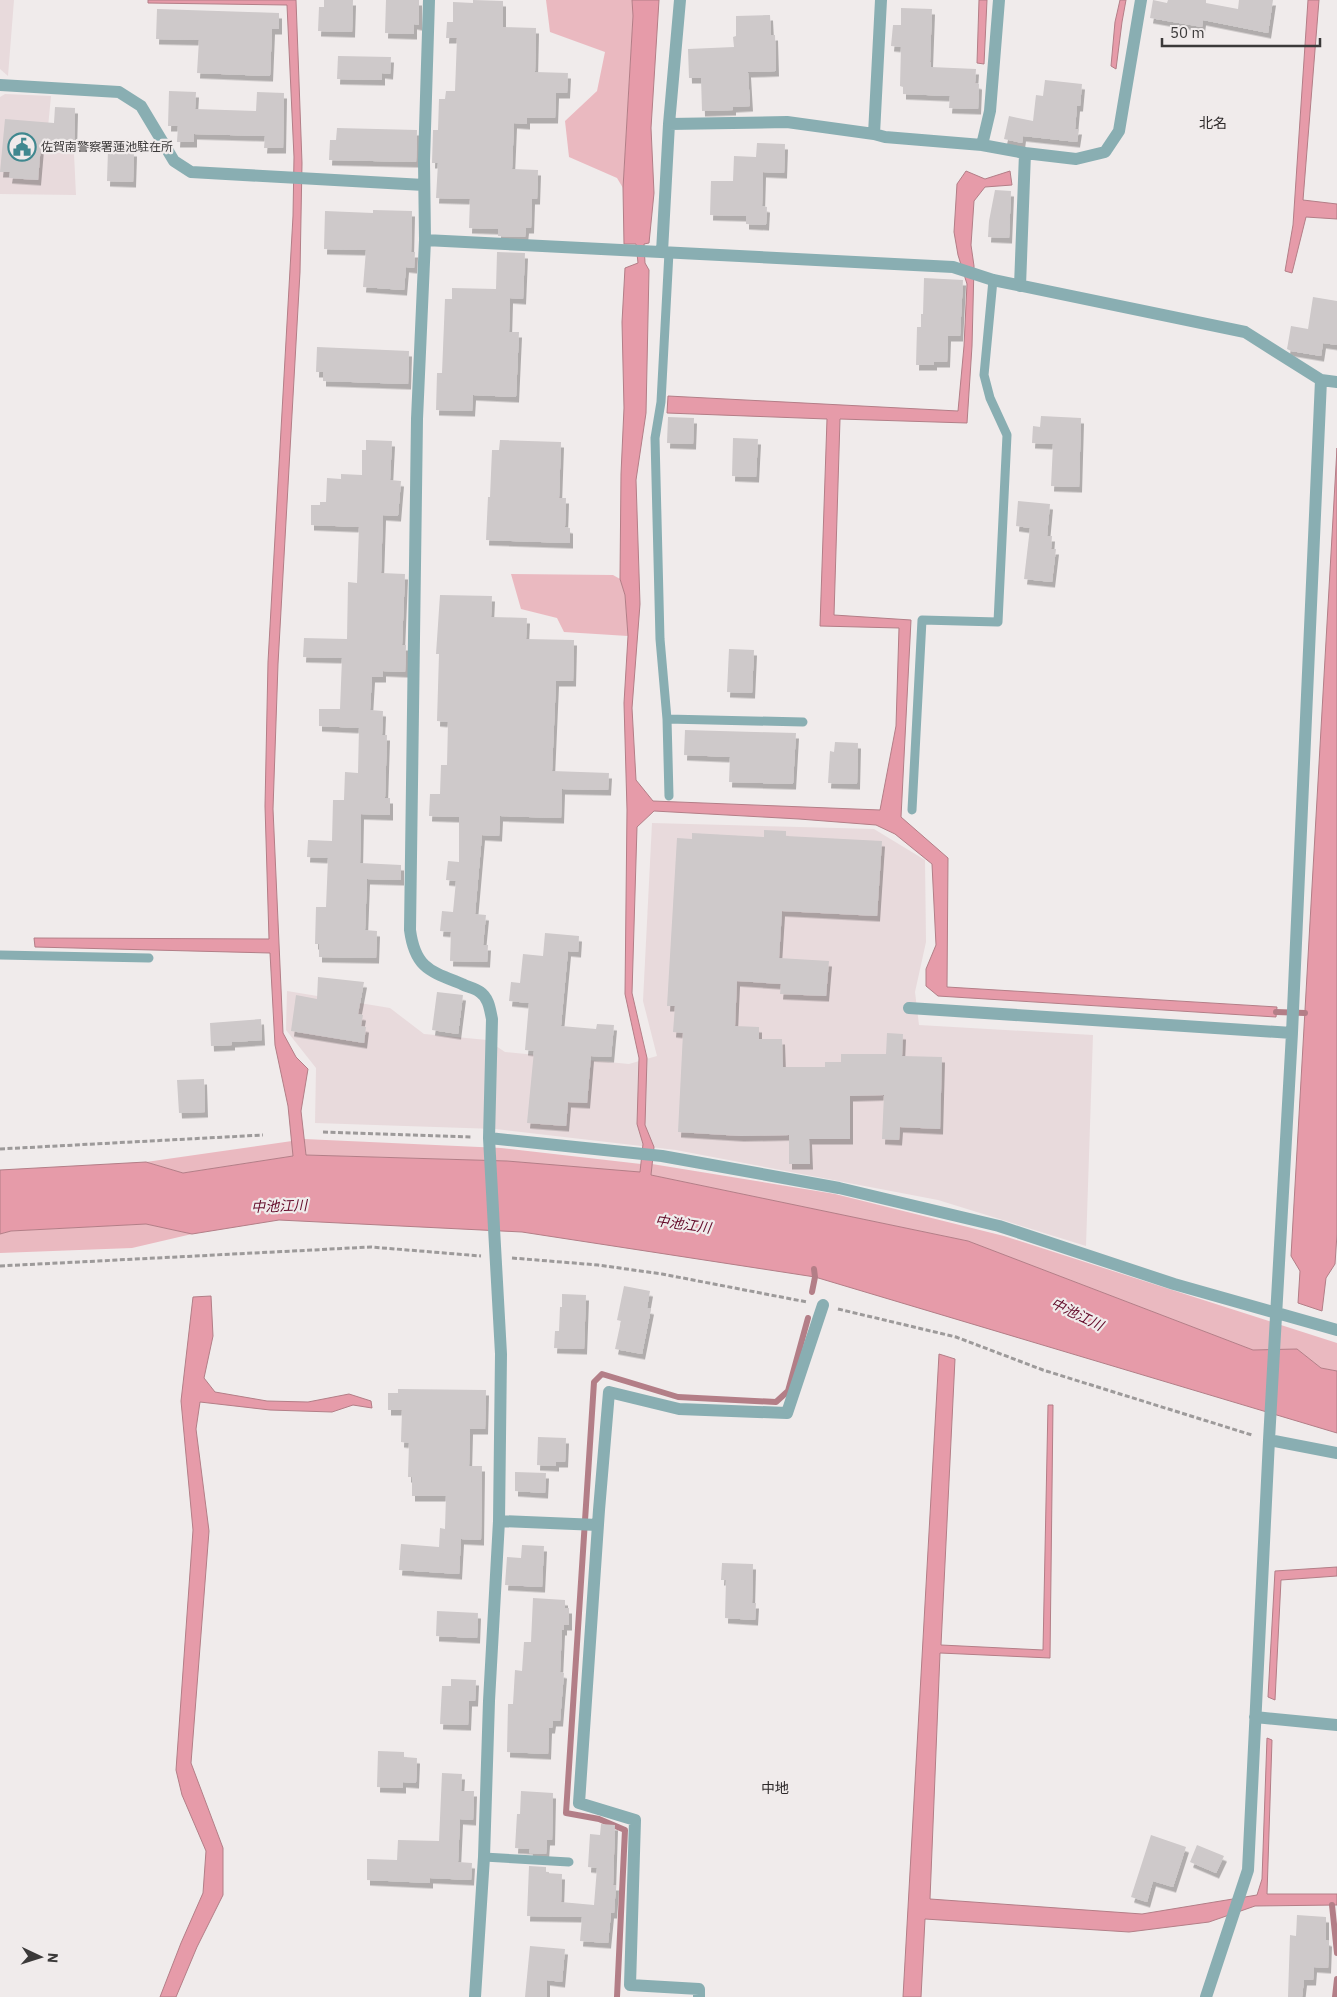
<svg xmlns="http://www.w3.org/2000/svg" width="1337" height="1997" viewBox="0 0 1337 1997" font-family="'IBM Plex Sans','Noto Sans JP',sans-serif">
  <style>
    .built { fill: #e8dadc }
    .green { fill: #eab9c0 }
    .water { fill: #e69ba9; stroke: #b37e87 }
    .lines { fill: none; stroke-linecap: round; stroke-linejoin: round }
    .stream { stroke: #b37e87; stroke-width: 6 }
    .building { fill: #cec9ca; filter: url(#shadow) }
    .path { stroke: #9d9a9a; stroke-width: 3; stroke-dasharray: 5 2.5; stroke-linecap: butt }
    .lane { stroke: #89aeb2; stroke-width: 9 }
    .street { stroke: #89aeb2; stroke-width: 12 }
    .labels { text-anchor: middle; stroke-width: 4.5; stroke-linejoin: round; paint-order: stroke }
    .poi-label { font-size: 12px; fill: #3b3939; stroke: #f0ebeb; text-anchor: start }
    .neighbourhood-label { font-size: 14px; fill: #2d292a; stroke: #f0ebeb }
    .water-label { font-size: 14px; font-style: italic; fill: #630a29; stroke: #f0ebeb }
  </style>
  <defs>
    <filter id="shadow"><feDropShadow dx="3" dy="5.5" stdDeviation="0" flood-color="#0004"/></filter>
  </defs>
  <rect width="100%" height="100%" fill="#f0ebeb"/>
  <path class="built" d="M 0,0 L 14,0 L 8,76 L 0,69 Z
    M 5,94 L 51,96 L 46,148 L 74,154 L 76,195 L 0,194 L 0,97 Z
    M 652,823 L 874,829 L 925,860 L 926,942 L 915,992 L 919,1025 L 1093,1035 L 1086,1246 L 938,1200 L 676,1150 L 496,1129 L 315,1123 L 316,1068 L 286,1030 L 287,991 L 390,1008 L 424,1034 L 487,1040 L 505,1052 L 629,1064 L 657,1056 L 643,1001 Z"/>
  <path class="green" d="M 546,0 L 632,0 L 633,16 L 623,188 L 617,178 L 569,157 L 565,121 L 597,91 L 605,52 L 550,32 Z
    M 511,574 L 613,575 L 620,579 L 625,595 L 628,636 L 564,632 L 557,618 L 521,609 Z
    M 304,1139 L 501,1148 L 641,1164 L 640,1173 L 507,1161 L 306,1155 Z
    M 292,1141 L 293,1156 L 183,1173 L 146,1162 Z
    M 652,1164 L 835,1194 L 1004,1236 L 1337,1343 L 1337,1371 L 1321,1368 L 1297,1349 L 1253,1350 L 968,1241 L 651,1175 Z
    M 146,1224 L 192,1234 L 132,1248 L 0,1253 L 0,1234 L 11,1231 Z"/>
  <path class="water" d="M 148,0 L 296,0 L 302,163 L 300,272 L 278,664 L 273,809 L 283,1033 L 296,1057 L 308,1069 L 301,1111 L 306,1155 L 507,1161 L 640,1172 L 643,1144 L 637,1124 L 639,1058 L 625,994 L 627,810 L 624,703 L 628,636 L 625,595 L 620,579 L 621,474 L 624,408 L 622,322 L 625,268 L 638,263 L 636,244 L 624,244 L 623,188 L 633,16 L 632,0 L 659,0 L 651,128 L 654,193 L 649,243 L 644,244 L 645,263 L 649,270 L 646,413 L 636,480 L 640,604 L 632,708 L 636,780 L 653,801 L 880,810 L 896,726 L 899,628 L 820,626 L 827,419 L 667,413 L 668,396 L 958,411 L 964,346 L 967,284 L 958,255 L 954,232 L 957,184 L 966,171 L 985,179 L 1010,171 L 1012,185 L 985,187 L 974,201 L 971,245 L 974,266 L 972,346 L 967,423 L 840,419 L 834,615 L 911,620 L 901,817 L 948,858 L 947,987 L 1277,1007 L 1276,1017 L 938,996 L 926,986 L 926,969 L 936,945 L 932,864 L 895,834 L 876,825 L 799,819 L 654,811 L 637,827 L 632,993 L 647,1058 L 645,1125 L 654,1147 L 651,1175 L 968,1241 L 1253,1350 L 1297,1349 L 1321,1368 L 1337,1371 L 1337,1433 L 815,1277 L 522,1232 L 279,1220 L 192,1234 L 146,1224 L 11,1231 L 0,1234 L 0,1170 L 146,1162 L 183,1173 L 293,1156 L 288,1106 L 275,1045 L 270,953 L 35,947 L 34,938 L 269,939 L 265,806 L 268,662 L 293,216 L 294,157 L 287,5 L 148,3 Z
    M 979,0 L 987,0 L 984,64 L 977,63 Z
    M 1120,0 L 1126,0 L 1122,22 L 1116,69 L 1111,66 L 1115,22 Z
    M 1308,0 L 1319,0 L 1303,200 L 1337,204 L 1337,219 L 1306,217 L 1292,273 L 1285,271 L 1293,225 Z
    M 1337,448 L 1337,1234 L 1335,1264 L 1326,1278 L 1322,1311 L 1298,1303 L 1300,1271 L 1291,1256 Z
    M 211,1296 L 213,1336 L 204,1378 L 215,1392 L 267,1401 L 308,1402 L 349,1394 L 371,1401 L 372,1408 L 353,1405 L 332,1412 L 270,1410 L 200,1402 L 196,1429 L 209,1531 L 191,1763 L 223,1848 L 223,1895 L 197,1947 L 176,1997 L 160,1997 L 181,1943 L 203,1893 L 206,1851 L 182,1795 L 176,1770 L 193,1530 L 181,1401 L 193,1297 Z
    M 939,1354 L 955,1359 L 941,1645 L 1043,1650 L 1048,1405 L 1053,1405 L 1050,1658 L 940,1653 L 930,1899 L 1142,1914 L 1257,1895 L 1262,1879 L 1267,1738 L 1272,1740 L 1267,1894 L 1337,1894 L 1337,1905 L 1255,1906 L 1209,1922 L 1129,1932 L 925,1919 L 921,1997 L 903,1997 Z
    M 1337,1567 L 1337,1576 L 1281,1580 L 1275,1700 L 1268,1697 L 1275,1571 Z"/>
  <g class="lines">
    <path class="stream" d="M 1276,1012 L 1305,1013
      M 812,1292 L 815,1277 L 814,1269
      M 1332,1905 L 1337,1953
      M 617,1997 L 625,1830 L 599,1819 L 566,1813 L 594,1382 L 602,1374 L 678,1397 L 776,1402 L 788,1391 L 808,1318
      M 1335,1997 L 1337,1979"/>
  </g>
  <path class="building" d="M 324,0 L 353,0 L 352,32 L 318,31 L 319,7 L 324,7 Z
    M 386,0 L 419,0 L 419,25 L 414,24 L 414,34 L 385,33 Z
    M 473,0 L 503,1 L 503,27 L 536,28 L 535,72 L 568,73 L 567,93 L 556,93 L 555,118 L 527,118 L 527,124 L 514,123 L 512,169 L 538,170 L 537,199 L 532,199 L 531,228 L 526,228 L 525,237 L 498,236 L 498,229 L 469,228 L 470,199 L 436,198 L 438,163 L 432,163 L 433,130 L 438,130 L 439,99 L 445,99 L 446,91 L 455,91 L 457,38 L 446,38 L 447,22 L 453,22 L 453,2 L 473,3 Z
    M 1153,0 L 1167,3 L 1168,0 L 1206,0 L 1206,3 L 1238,9 L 1239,0 L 1273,0 L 1268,33 L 1203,20 L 1202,27 L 1150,18 Z
    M 901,8 L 932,9 L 930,62 L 931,62 L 931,67 L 976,69 L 975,83 L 979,84 L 978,109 L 949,108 L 950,96 L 903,94 L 903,87 L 900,86 L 901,47 L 891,46 L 893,25 L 901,25 Z
    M 157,9 L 279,13 L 279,29 L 272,29 L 270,76 L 197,73 L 199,40 L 156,39 Z
    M 770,15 L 771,35 L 775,35 L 776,71 L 748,72 L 750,106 L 733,107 L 733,110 L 702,111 L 701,78 L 689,78 L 688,49 L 734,47 L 733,37 L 736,36 L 736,16 Z
    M 338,56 L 391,57 L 390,74 L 382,73 L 382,80 L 337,79 Z
    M 1045,80 L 1082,84 L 1080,106 L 1077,106 L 1075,129 L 1079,129 L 1077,142 L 1023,136 L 1022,143 L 1004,139 L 1009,116 L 1033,121 L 1036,95 L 1043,96 Z
    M 169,91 L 196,92 L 195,109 L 256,111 L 257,92 L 284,93 L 283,148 L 264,148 L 265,136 L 194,134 L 194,142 L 177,142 L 178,126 L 168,126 Z
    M 55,107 L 75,108 L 74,146 L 41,145 L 38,180 L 9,178 L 10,172 L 0,172 L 5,119 L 54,123 Z
    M 337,128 L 417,130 L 416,162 L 329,160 L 330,140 L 336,140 Z
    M 757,143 L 785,144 L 784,173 L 763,172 L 762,206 L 767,207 L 766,225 L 746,224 L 746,216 L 710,215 L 711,181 L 733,181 L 734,156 L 756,157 Z
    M 108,150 L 134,151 L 133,182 L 107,181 Z
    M 995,190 L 1011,191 L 1009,238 L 988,237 L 989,221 Z
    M 373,210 L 412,211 L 411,252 L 415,252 L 414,268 L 406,267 L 404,290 L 363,287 L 366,250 L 324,249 L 325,211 L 373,213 Z
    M 497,252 L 525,253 L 523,299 L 510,298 L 509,332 L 519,332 L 516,397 L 473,395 L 472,411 L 436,410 L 437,373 L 442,373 L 445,299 L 452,299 L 452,288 L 496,289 Z
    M 924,278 L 963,280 L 960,336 L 948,336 L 947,362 L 934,362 L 934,365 L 916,365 L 917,327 L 921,327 L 921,314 L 923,314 Z
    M 1313,297 L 1337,301 L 1337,345 L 1323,343 L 1321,356 L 1291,351 L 1287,349 L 1291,326 L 1308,329 Z
    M 317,347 L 409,351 L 408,384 L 323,381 L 323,372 L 316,372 Z
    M 1041,416 L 1081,418 L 1079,487 L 1051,486 L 1053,444 L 1032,443 L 1033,426 L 1040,427 Z
    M 668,417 L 694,418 L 693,444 L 667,443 Z
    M 733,438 L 758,439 L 756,477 L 732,476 Z
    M 366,440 L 392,441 L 390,480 L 401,481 L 398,516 L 383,515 L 381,573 L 405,574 L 402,645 L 406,645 L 405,672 L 383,671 L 383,677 L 372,677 L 370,710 L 383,711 L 382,735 L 387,735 L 385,798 L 390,798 L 390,815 L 361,814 L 360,863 L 401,865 L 401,880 L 367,879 L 365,930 L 377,931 L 376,958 L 319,957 L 319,944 L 315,944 L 316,907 L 326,907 L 328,858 L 307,857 L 308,840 L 332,841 L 333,800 L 344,800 L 345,772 L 358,773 L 359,728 L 319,726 L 319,709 L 340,709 L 342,658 L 303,657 L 304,638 L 347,639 L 348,582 L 357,583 L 359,527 L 311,525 L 311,505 L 320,505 L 320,502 L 326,502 L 327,478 L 341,479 L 341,474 L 362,475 L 362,450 L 366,450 Z
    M 500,440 L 561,442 L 559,498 L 566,498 L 565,527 L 570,528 L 570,543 L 486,540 L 488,497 L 490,497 L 492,450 L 499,450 Z
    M 1018,501 L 1050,504 L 1047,536 L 1052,536 L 1051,549 L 1056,549 L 1052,582 L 1024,579 L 1030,528 L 1016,526 Z
    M 440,595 L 492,596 L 491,617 L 527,618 L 526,639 L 574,640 L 573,681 L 556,681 L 552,771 L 609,773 L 608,790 L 562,789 L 561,818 L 500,816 L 499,836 L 482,835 L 475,914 L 486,915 L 483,945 L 488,945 L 487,962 L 450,961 L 451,932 L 440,931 L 442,911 L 453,912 L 456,881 L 446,880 L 448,861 L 459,862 L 459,817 L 429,816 L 430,794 L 440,794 L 441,765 L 447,765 L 448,722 L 437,721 L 439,654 L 436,654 Z
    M 729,649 L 754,650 L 752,693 L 727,692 Z
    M 685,730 L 796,733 L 793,784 L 729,782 L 730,757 L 684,755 Z
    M 835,742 L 858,743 L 857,784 L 828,783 L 830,751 L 834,752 Z
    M 764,830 L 786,831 L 786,836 L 882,841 L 877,916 L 782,911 L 779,958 L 829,961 L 826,996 L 780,994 L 781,984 L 737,981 L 735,1026 L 759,1027 L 759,1039 L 782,1039 L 783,1067 L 825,1067 L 825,1062 L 841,1062 L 841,1054 L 886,1054 L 887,1033 L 903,1034 L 902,1056 L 942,1057 L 940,1129 L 900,1127 L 899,1140 L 882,1139 L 884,1095 L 850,1096 L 850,1139 L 809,1139 L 810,1164 L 789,1164 L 789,1135 L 741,1136 L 678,1132 L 683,1033 L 673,1032 L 675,1006 L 667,1006 L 677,838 L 692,839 L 692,833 L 764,837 Z
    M 545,933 L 579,936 L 578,952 L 568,951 L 561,1026 L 596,1029 L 597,1024 L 614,1025 L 611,1057 L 591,1056 L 587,1103 L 568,1102 L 566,1126 L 527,1123 L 534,1051 L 525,1050 L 529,1003 L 509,1001 L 511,982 L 520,983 L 523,954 L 543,956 Z
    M 318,977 L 364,982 L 358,1014 L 363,1015 L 361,1026 L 366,1027 L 364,1043 L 291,1031 L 296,995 L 317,999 Z
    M 437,992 L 463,995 L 458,1034 L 432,1030 Z
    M 261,1019 L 262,1040 L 232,1042 L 232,1045 L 211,1046 L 210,1023 Z
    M 204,1079 L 205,1112 L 179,1113 L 177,1080 Z
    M 624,1286 L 650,1291 L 647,1308 L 651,1309 L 642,1354 L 615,1349 L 621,1321 L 617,1320 Z
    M 562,1294 L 586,1295 L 584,1349 L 554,1348 L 555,1331 L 559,1331 L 560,1307 L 562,1307 Z
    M 398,1389 L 486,1390 L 485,1429 L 470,1429 L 469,1466 L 482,1466 L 481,1540 L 461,1539 L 459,1574 L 399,1570 L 401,1544 L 439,1547 L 440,1528 L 445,1529 L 446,1496 L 412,1496 L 412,1477 L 408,1477 L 409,1443 L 401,1442 L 402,1410 L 388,1410 L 388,1393 L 398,1393 Z
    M 538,1437 L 566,1438 L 565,1462 L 556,1462 L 556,1466 L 537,1465 Z
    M 515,1472 L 546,1473 L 545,1493 L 515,1491 Z
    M 522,1545 L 544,1546 L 542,1587 L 505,1585 L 507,1557 L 521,1558 Z
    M 722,1563 L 753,1564 L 752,1603 L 756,1603 L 755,1620 L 725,1618 L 726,1580 L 721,1580 Z
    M 533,1598 L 565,1600 L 565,1608 L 569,1608 L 569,1625 L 564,1625 L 564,1630 L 562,1630 L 560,1672 L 564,1673 L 560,1721 L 553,1721 L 552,1728 L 549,1728 L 548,1754 L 507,1752 L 508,1704 L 513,1704 L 515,1670 L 522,1671 L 524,1642 L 531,1642 Z
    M 437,1611 L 478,1613 L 477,1638 L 436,1636 Z
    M 451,1679 L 476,1680 L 475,1701 L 469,1701 L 468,1725 L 440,1724 L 442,1686 L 451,1686 Z
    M 378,1751 L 404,1752 L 404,1757 L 417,1758 L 416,1783 L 403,1782 L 403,1788 L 377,1787 Z
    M 442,1773 L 462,1774 L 461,1791 L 474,1791 L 473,1820 L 460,1819 L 458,1862 L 472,1863 L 471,1880 L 430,1878 L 430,1883 L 367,1880 L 367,1859 L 397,1860 L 398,1840 L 439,1841 Z
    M 521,1791 L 553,1793 L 552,1840 L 547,1840 L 546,1854 L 529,1853 L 530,1849 L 515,1848 L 517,1814 L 520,1814 Z
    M 601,1824 L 615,1825 L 613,1885 L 616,1885 L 614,1913 L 611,1913 L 608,1943 L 580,1941 L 582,1917 L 527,1916 L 529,1866 L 546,1867 L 546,1873 L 562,1874 L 561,1902 L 594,1905 L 597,1868 L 588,1867 L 590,1834 L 600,1835 Z
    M 1151,1835 L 1186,1847 L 1173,1887 L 1153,1881 L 1147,1902 L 1131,1897 Z
    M 1197,1845 L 1224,1856 L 1216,1873 L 1190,1862 Z
    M 1297,1915 L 1326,1917 L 1326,1940 L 1329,1941 L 1328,1968 L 1314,1967 L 1313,1980 L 1304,1980 L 1302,1997 L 1288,1997 L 1290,1935 L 1296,1936 Z
    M 530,1946 L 565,1949 L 562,1982 L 547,1980 L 547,1997 L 525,1997 Z"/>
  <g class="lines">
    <path class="path" d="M 323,1132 L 472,1137
      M 0,1149 L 263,1135
      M 512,1258 L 598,1265 L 662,1274 L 807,1302
      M 0,1266 L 371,1247 L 481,1256
      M 838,1309 L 956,1337 L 1043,1370 L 1252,1435"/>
    <path class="lane" d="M 667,719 L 803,722
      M 669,796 L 667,719 L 660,639 L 655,438 L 661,402 L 669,252
      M 912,810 L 922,620 L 998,622 L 1007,435 L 990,398 L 984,375 L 993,280
      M 0,955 L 149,958
      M 484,1857 L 569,1862"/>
    <path class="street" d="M 429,0 L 424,161 L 425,240 L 417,419 L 410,930 C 415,968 430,971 462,984 C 467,987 475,988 480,992 C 489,998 490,1010 492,1019 L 489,1138 L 501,1354 L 499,1521 L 489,1701 L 484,1857 L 475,1997
      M 0,85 L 119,92 L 141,106 L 174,161 L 191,172 L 424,185
      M 669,124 L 787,122 L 874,134 L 885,137 L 982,145 L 1025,153 L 1020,286
      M 874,134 L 881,0
      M 982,145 L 990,111 L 999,0
      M 1025,153 L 1076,159 L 1105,152 L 1119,131 L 1141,0
      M 425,240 L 953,267 L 993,280 L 1245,332 L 1321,380 L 1337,382
      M 662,252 L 669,124 L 680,0
      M 909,1008 L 1292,1033
      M 489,1138 L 662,1156 L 839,1188 L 999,1226 L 1174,1284 L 1337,1330
      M 1269,1440 L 1337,1453
      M 499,1521 L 598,1525
      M 1255,1717 L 1337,1725
      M 699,1997 L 699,1989 L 630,1985 L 635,1820 L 579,1803 L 599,1510 L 609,1392 L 679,1409 L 787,1413 L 823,1305
      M 1206,1997 L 1248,1870 L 1269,1440 L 1292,1033 L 1321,380"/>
  </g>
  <defs>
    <g id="civic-ring" transform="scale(1.4375)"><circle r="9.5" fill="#f0ebeb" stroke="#40888f" stroke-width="1.5"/><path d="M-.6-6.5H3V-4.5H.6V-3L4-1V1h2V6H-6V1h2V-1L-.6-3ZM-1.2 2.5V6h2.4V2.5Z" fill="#40888f"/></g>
  </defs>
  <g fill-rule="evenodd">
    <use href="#civic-ring" x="22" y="147"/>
  </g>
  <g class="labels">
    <g class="poi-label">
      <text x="41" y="151">佐賀南警察署蓮池駐在所</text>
    </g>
    <g class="neighbourhood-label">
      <text x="1213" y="128">北名</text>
      <text x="775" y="1793">中地</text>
    </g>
    <g class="water-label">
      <text transform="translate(279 1206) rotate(-2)" y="5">中池江川</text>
      <text transform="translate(683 1224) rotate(8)" y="5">中池江川</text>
      <text transform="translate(1077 1314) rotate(26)" y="5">中池江川</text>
    </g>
  </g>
  <g transform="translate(40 1957) rotate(94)" stroke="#f0ebeb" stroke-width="4" paint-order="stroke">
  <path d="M0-4L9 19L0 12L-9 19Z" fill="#3b3939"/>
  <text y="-8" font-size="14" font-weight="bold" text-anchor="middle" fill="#3b3939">N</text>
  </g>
  <path d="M1162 38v8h158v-8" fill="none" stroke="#3b3939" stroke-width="2.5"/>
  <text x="1170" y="38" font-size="15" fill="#3b3939" stroke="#f0ebeb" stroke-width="4" paint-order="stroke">50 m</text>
</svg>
